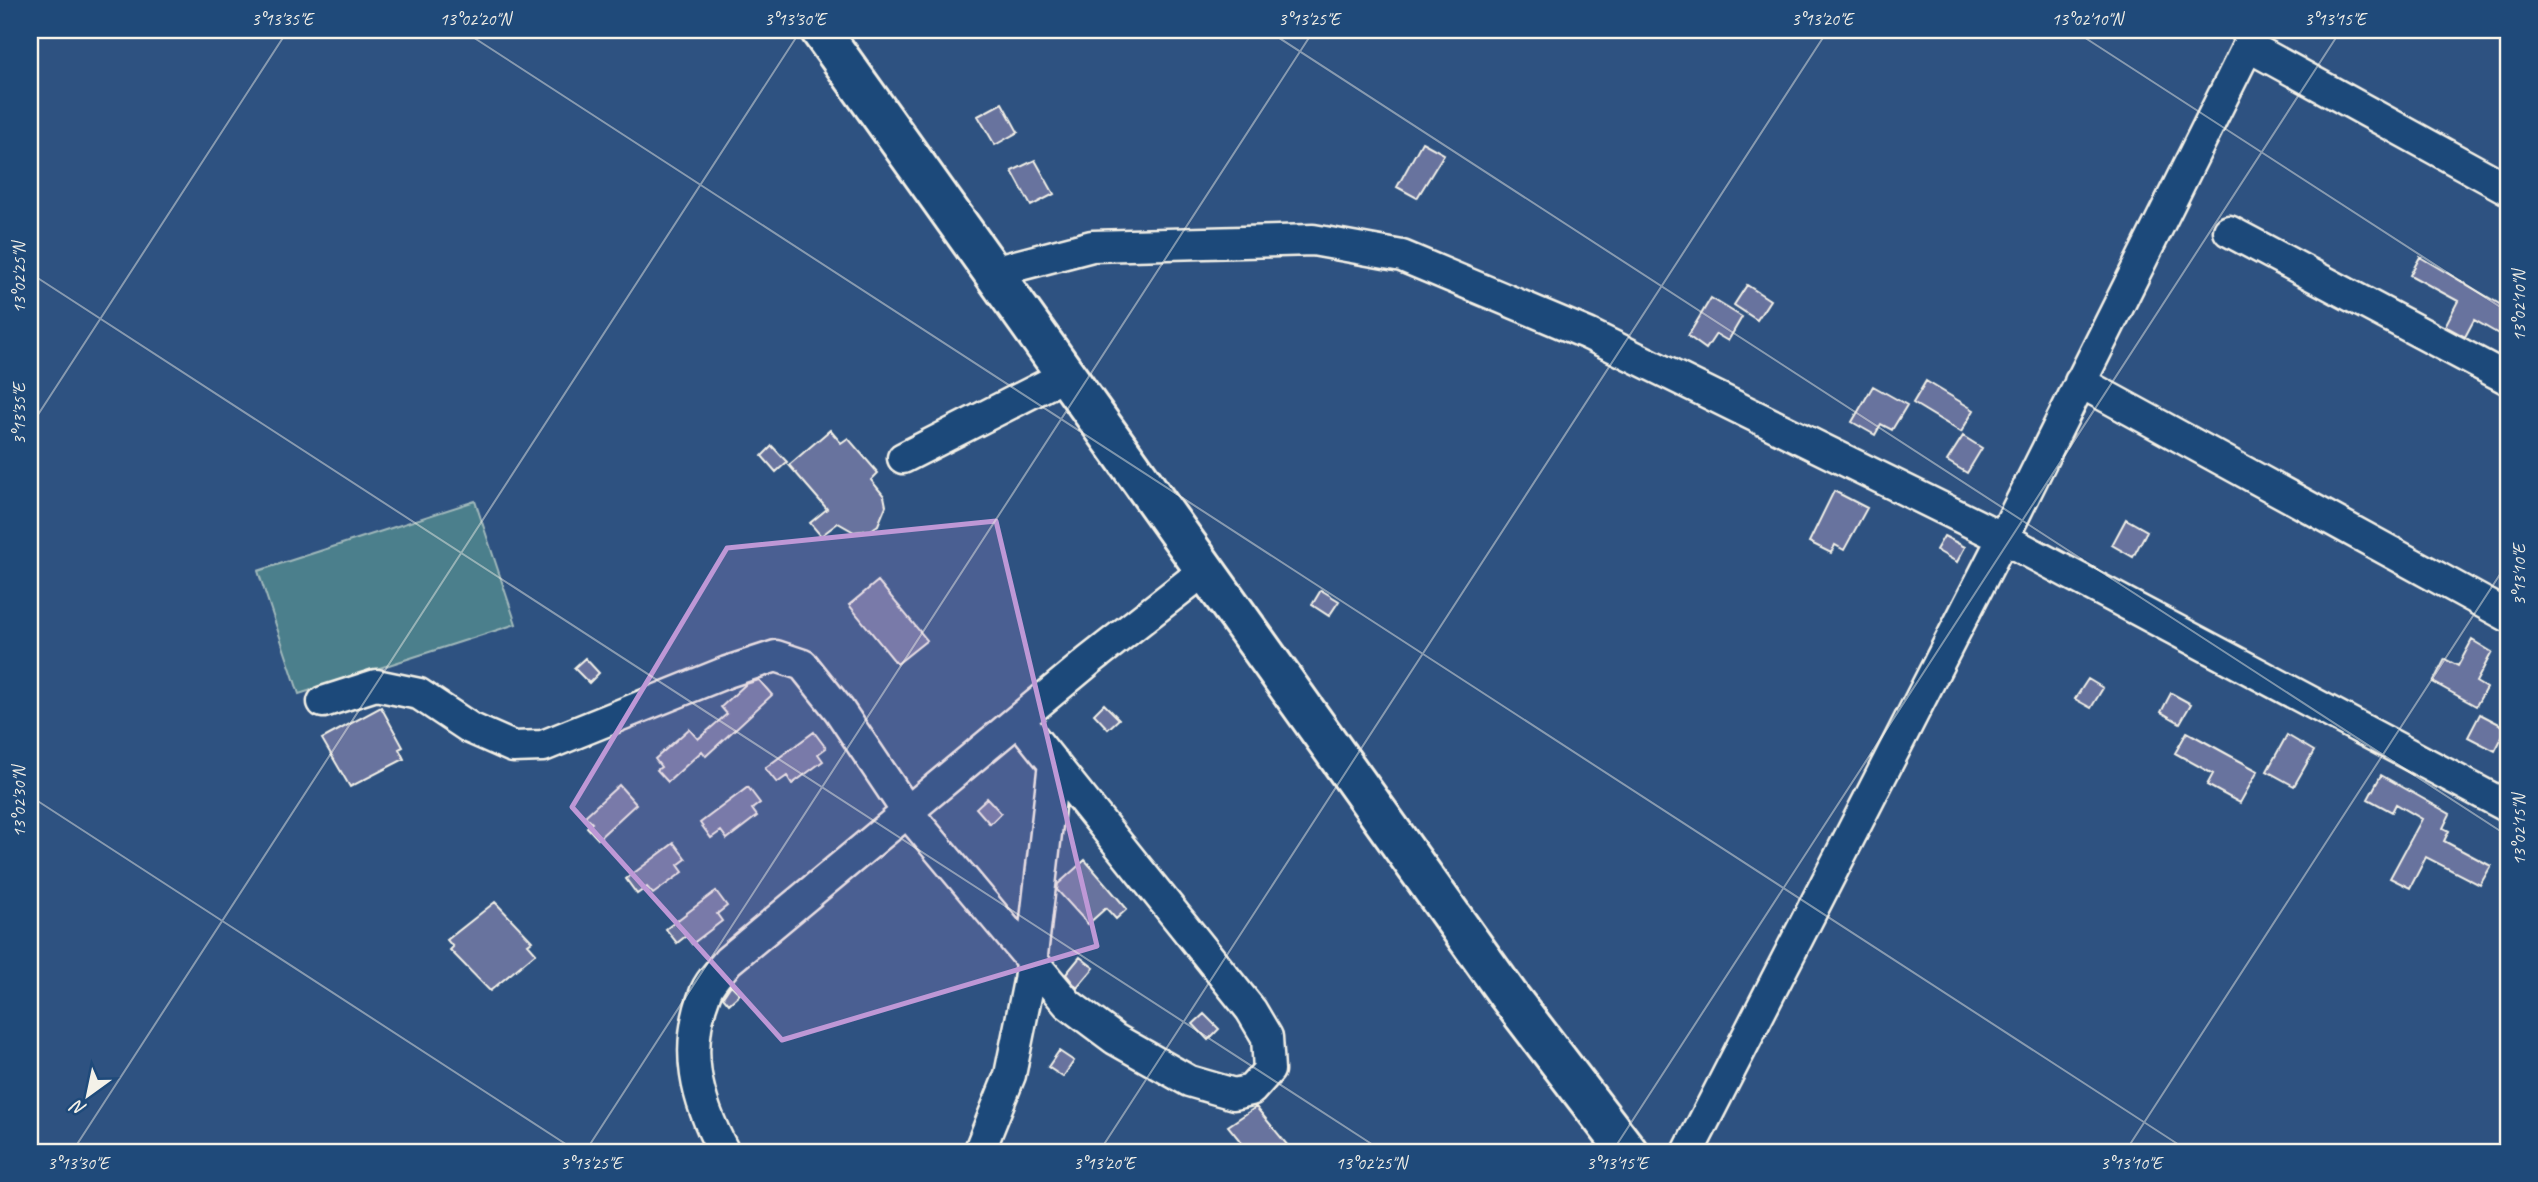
<svg xmlns="http://www.w3.org/2000/svg" width="2538" height="1182" viewBox="0 0 2538 1182" font-family="Caveat,sans-serif">
  <style>
    .green { fill: #4b7f8c; stroke: #a0b8ba; stroke-width: 2 }
    .building { fill: #68739e; stroke: #f4f1e8; stroke-width: 2 }
    .lines { fill: none; stroke-linecap: round; stroke-linejoin: round }
    .minor-casing { stroke: #f4f1e8; stroke-width: 35 }
    .highway-casing { stroke: #f4f1e8; stroke-width: 44 }
    .minor { stroke: #1f4a7a; stroke-width: 30 }
    .highway { stroke: #1f4a7a; stroke-width: 38 }
    .marked { fill: #be98d6; fill-opacity: 0.2; stroke: #be98d6; stroke-width: 5; stroke-linejoin: round }
    .ticks { fill: none; stroke: #f4f1e8; stroke-width: 2; stroke-opacity: 0.45 }
    .neatline { fill: none; stroke: #f4f1e8; stroke-width: 2.5 }
    .ticks-label { font-size: 18px; text-anchor: middle; fill: #f4f1e8 }
  </style>
  <rect width="100%" height="100%" fill="#2e5281"/>
  <filter id="ink" filterUnits="userSpaceOnUse"><feTurbulence type="fractalNoise" baseFrequency=".0143" numOctaves="2"/><feDisplacementMap in="SourceGraphic" scale="14" xChannelSelector="R" yChannelSelector="G"/><feConvolveMatrix kernelMatrix="1 2 1 2 8 2 1 2 1" color-interpolation-filters="sRGB"/></filter>
  <g filter="url(#ink)">
    <path class="green" d="M 475,501 L 516,624 L 299,694 L 258,571 Z"/>
    <path class="building" d="M 1002,103 L 1018,132 L 995,145 L 978,116 Z
      M 1422,142 L 1444,154 L 1417,198 L 1397,187 Z
      M 1035,160 L 1054,194 L 1031,206 L 1012,171 Z
      M 2420,257 L 2508,309 L 2508,325 L 2502,336 L 2474,320 L 2465,337 L 2445,326 L 2458,301 L 2410,275 Z
      M 1747,285 L 1770,300 L 1757,320 L 1734,305 Z
      M 1711,298 L 1742,317 L 1728,341 L 1716,334 L 1706,349 L 1688,336 Z
      M 1926,381 L 1974,410 L 1961,432 L 1913,403 Z
      M 1873,386 L 1907,405 L 1892,430 L 1881,424 L 1875,435 L 1852,422 Z
      M 830,430 L 841,443 L 848,438 L 878,473 L 871,480 L 884,496 L 886,506 L 878,525 L 871,530 L 854,532 L 838,523 L 821,536 L 810,523 L 827,509 L 789,465 Z
      M 1963,436 L 1982,448 L 1967,473 L 1947,461 Z
      M 772,446 L 787,462 L 776,472 L 762,456 Z
      M 1834,491 L 1867,508 L 1844,550 L 1835,545 L 1831,553 L 1809,542 Z
      M 2126,519 L 2147,531 L 2133,557 L 2112,545 Z
      M 1944,536 L 1965,547 L 1957,562 L 1936,550 Z
      M 878,581 L 927,640 L 897,664 L 849,605 Z
      M 1321,590 L 1339,601 L 1329,616 L 1312,605 Z
      M 2472,640 L 2492,652 L 2476,682 L 2486,688 L 2476,706 L 2433,682 L 2445,659 L 2458,666 Z
      M 585,658 L 599,673 L 589,683 L 574,668 Z
      M 2088,679 L 2103,688 L 2091,708 L 2075,699 Z
      M 759,680 L 772,695 L 706,756 L 702,751 L 668,782 L 657,770 L 661,767 L 655,759 L 689,729 L 698,739 L 727,714 L 721,707 L 746,684 Z
      M 2171,693 L 2191,704 L 2180,723 L 2161,712 Z
      M 1104,704 L 1119,719 L 1108,729 L 1094,714 Z
      M 381,707 L 403,747 L 399,749 L 404,759 L 350,787 L 322,739 Z
      M 2480,714 L 2507,728 L 2495,751 L 2468,737 Z
      M 814,732 L 826,748 L 818,754 L 823,761 L 792,784 L 787,776 L 777,783 L 765,768 Z
      M 2187,732 L 2258,771 L 2240,803 L 2207,785 L 2213,774 L 2175,753 Z
      M 2287,735 L 2314,751 L 2294,786 L 2267,771 Z
      M 2381,775 L 2450,814 L 2443,828 L 2449,831 L 2444,841 L 2491,866 L 2480,885 L 2426,857 L 2410,888 L 2390,878 L 2422,819 L 2396,804 L 2392,812 L 2368,799 Z
      M 619,785 L 636,804 L 598,839 L 587,827 L 592,823 L 585,816 Z
      M 748,787 L 760,803 L 752,809 L 757,816 L 727,839 L 721,831 L 711,838 L 700,823 Z
      M 987,798 L 1001,813 L 990,824 L 976,808 Z
      M 674,843 L 686,859 L 678,865 L 683,872 L 653,894 L 647,887 L 637,894 L 626,879 Z
      M 1085,860 L 1127,909 L 1116,919 L 1106,908 L 1088,924 L 1057,890 L 1058,884 Z
      M 716,891 L 727,906 L 717,914 L 722,921 L 692,944 L 686,936 L 677,943 L 666,929 Z
      M 495,902 L 532,941 L 528,944 L 536,953 L 490,991 L 450,950 L 453,947 L 447,940 Z
      M 1080,957 L 1094,968 L 1077,988 L 1066,974 Z
      M 731,985 L 740,994 L 729,1004 L 723,997 Z
      M 1204,1014 L 1219,1029 L 1208,1040 L 1193,1024 Z
      M 1059,1051 L 1074,1061 L 1063,1077 L 1048,1067 Z
      M 1256,1107 L 1293,1152 L 1249,1152 L 1228,1126 Z"/>
    <g class="lines">
      <g class="minor-casing">
        <path id="minor" d="M 2229,231 L 2508,379
          M 993,272 L 1092,246 L 1313,240 L 1402,256 L 1588,334 L 2003,538 L 2508,807
          M 2080,382 L 2508,616
          M 903,458 L 1066,375
          M 323,702 L 376,685 L 419,694 L 470,728 L 513,747 L 543,746 L 727,672 L 776,656 L 803,665 L 839,710 L 908,813 L 1068,1004 L 1115,1039 L 1189,1081 L 1234,1094 L 1251,1090 L 1269,1070 L 1267,1037 L 1251,1010 L 1019,720
          M 724,1152 C 696,1100 683,1049 706,991 C 710,981 721,970 728,961 L 1090,660 L 1205,570
          M 979,1152 L 1010,1075 L 1029,981 L 1054,763
          M 1688,1152 L 2003,538 L 2248,46 L 2508,189"/>
      </g>
      <g class="highway-casing">
        <path id="highway" d="M 820,30 L 1508,995 L 1628,1152"/>
      </g>
      <use href="#minor" class="minor"/>
      <use href="#highway" class="highway"/>
    </g>
  </g>
  <path class="marked" d="M 996,521 L 1097,946 L 782,1040 L 572,807 L 727,548 Z"/>
  <path class="ticks" d="M 462,30 L 2190,1152M 1267,30 L 2508,836M 2073,30 L 2508,312M 30,273 L 1384,1152M 30,427 L 288,30M 30,796 L 578,1152M 72,1152 L 801,30M 585,1152 L 1314,30M 1099,1152 L 1828,30M 1612,1152 L 2341,30M 2125,1152 L 2508,562"/>
  <rect width="2538" height="1182" fill="none" stroke="#1f4a7a" stroke-width="77"/>
  <g transform="translate(88 1095) rotate(213)" stroke="#1f4a7a" stroke-width="5" paint-order="stroke">
  <path d="M0-5L12 26L0 18L-12 26Z" fill="#f4f1e8"/>
  <text y="-10" font-size="19" font-weight="bold" text-anchor="middle" fill="#f4f1e8">N</text>
  </g>
  <rect x="38" y="38" width="2462" height="1106" class="neatline"/>
  <g class="ticks-label">
    <text x="282" y="25">3°13'35"E</text>
    <text x="475" y="25">13°02'20"N</text>
    <text x="795" y="25">3°13'30"E</text>
    <text x="1309" y="25">3°13'25"E</text>
    <text x="1822" y="25">3°13'20"E</text>
    <text x="2087" y="25">13°02'10"N</text>
    <text x="2335" y="25">3°13'15"E</text>
    <text transform="translate(19 278) rotate(-90)" y="6">13°02'25"N</text>
    <text transform="translate(2519 306) rotate(-90)" y="6">13°02'10"N</text>
    <text transform="translate(19 414) rotate(-90)" y="6">3°13'35"E</text>
    <text transform="translate(2519 575) rotate(-90)" y="6">3°13'10"E</text>
    <text transform="translate(19 802) rotate(-90)" y="6">13°02'30"N</text>
    <text transform="translate(2519 830) rotate(-90)" y="6">13°02'15"N</text>
    <text x="78" y="1169">3°13'30"E</text>
    <text x="591" y="1169">3°13'25"E</text>
    <text x="1104" y="1169">3°13'20"E</text>
    <text x="1371" y="1169">13°02'25"N</text>
    <text x="1617" y="1169">3°13'15"E</text>
    <text x="2131" y="1169">3°13'10"E</text>
  </g>
</svg>
